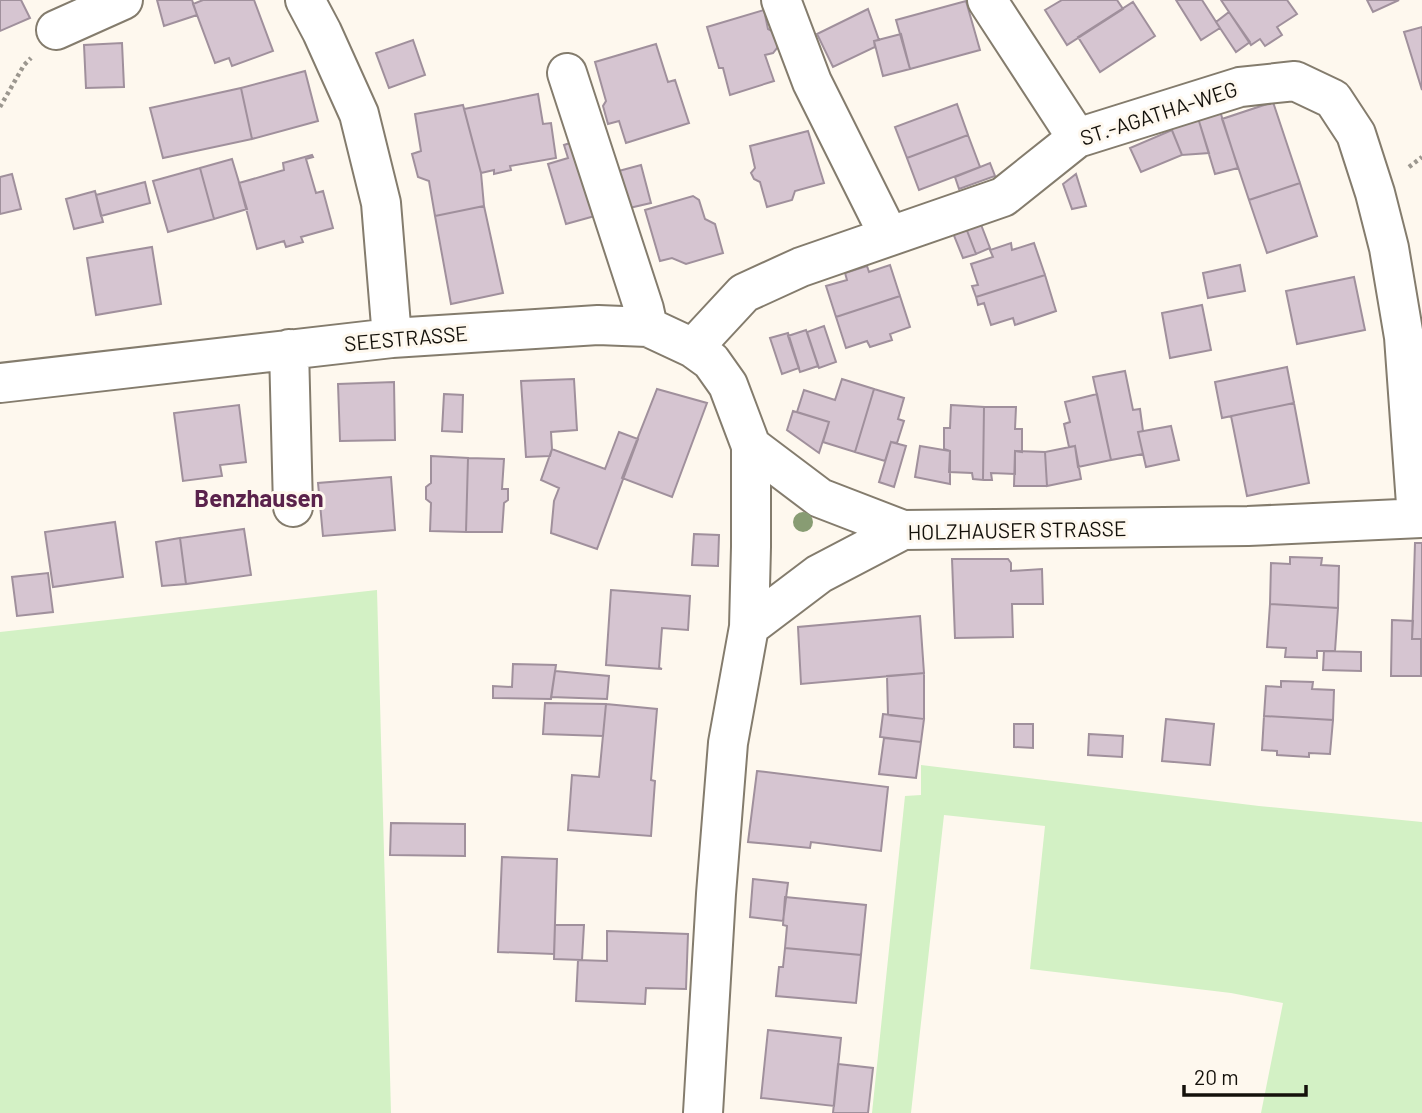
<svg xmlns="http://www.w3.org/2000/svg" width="1422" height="1113" viewBox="0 0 1422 1113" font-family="Barlow,sans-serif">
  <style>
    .green { fill: #d3f1c5 }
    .building { fill: #d6c5d1; stroke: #a0909c; stroke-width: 2 }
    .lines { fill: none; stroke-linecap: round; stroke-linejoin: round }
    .minor-casing { stroke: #847c6d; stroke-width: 42 }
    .path { stroke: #9c978f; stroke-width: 4.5; stroke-dasharray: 3.5 3.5; stroke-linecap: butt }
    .minor { stroke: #fff; stroke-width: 38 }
    .tree { fill: #889c73 }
    .labels { text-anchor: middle; stroke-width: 6; stroke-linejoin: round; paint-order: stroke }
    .street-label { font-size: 21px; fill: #14110b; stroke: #fef8ee }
    .quarter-label { font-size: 24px; font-weight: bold; fill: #5a224c; stroke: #fef8ee }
  </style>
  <rect width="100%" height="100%" fill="#fef8ee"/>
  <path class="green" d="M 377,590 L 391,1113 L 0,1113 L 0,632 Z
    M 921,765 L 1259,806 L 1422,822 L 1422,1113 L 1261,1113 L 1283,1003 L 1231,993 L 1030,969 L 1045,826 L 944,815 L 911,1113 L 872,1113 L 905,796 L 921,795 Z"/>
  <path class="building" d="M 0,0 L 21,0 L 30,18 L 0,31 Z
    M 157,0 L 192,0 L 197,15 L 164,26 Z
    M 203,0 L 254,0 L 273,51 L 232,66 L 229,58 L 215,63 L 193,4 Z
    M 1062,0 L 1117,0 L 1123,9 L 1067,45 L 1045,10 Z
    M 1176,0 L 1202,0 L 1220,28 L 1201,40 Z
    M 1221,0 L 1287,0 L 1297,14 L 1277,27 L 1282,35 L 1265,46 L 1260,39 L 1251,45 Z
    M 1367,0 L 1399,0 L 1373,12 Z
    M 966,1 L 980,50 L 910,69 L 896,20 Z
    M 1133,2 L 1155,36 L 1100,72 L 1078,37 Z
    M 868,9 L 879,40 L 874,41 L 875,47 L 833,67 L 817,34 Z
    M 764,10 L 768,29 L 772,31 L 778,43 L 777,48 L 773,53 L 765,55 L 774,81 L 730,95 L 723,68 L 719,68 L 707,27 Z
    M 1229,12 L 1250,42 L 1236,52 L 1216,22 Z
    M 1422,27 L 1422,90 L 1404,32 Z
    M 901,34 L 910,69 L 883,76 L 874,41 Z
    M 413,40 L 425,75 L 389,88 L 376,53 Z
    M 122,43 L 124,87 L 86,88 L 84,45 Z
    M 656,44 L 668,82 L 675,80 L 689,123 L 626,143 L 619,121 L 608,124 L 603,106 L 606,101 L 595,62 Z
    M 305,71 L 318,121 L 252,139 L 241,88 Z
    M 241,88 L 252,139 L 163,158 L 150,108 Z
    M 538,94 L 543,124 L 551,123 L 556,158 L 510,166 L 511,170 L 494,174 L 494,170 L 481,173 L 464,109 Z
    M 1273,102 L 1300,183 L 1249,200 L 1222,119 Z
    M 957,104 L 968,135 L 907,158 L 895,127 Z
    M 463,105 L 481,173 L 484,206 L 435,216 L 429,181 L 418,177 L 412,154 L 421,151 L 415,114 Z
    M 1220,111 L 1238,168 L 1215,174 L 1198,118 Z
    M 1198,118 L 1209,153 L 1182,155 L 1171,128 Z
    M 1172,130 L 1182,155 L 1141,172 L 1130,148 Z
    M 808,131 L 824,183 L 795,191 L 792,200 L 767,207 L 760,182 L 754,179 L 751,173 L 755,168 L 750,146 Z
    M 968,135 L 980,167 L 919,190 L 907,158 Z
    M 579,140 L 602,214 L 566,224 L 548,164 L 568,158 L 564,145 Z
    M 312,155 L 313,157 L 306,159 L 316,193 L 323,191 L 333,228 L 301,237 L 303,242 L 286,247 L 284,241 L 257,249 L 239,183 L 284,170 L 283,163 Z
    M 232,159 L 247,209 L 214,219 L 200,168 Z
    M 990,163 L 995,176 L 959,189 L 955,177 Z
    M 641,165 L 651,203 L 625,209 L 615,172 Z
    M 200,168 L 214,219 L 168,232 L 153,181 Z
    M 12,174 L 21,209 L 0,214 L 0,177 Z
    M 1076,174 L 1086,206 L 1072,209 L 1063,184 Z
    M 145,182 L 150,203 L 101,216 L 96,195 Z
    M 1300,183 L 1317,236 L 1267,253 L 1249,200 Z
    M 95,191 L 103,222 L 74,229 L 66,199 Z
    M 693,196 L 699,200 L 705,219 L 715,224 L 723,253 L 686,264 L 672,258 L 660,261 L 645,210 Z
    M 484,206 L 503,293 L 451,304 L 435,216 Z
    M 980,222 L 990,248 L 976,254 L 966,228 Z
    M 966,228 L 976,254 L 963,258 L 953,233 Z
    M 1011,243 L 1012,250 L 1034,243 L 1045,275 L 976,297 L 972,286 L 978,285 L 971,264 L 993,257 L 990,250 Z
    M 152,247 L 161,304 L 96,315 L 87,258 Z
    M 890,265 L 900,296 L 836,317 L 826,286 L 847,280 L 845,273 L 867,266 L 869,272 Z
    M 1240,265 L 1245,291 L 1208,298 L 1203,273 Z
    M 1045,275 L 1056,311 L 1015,325 L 1013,318 L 991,325 L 984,303 L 978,305 L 976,297 Z
    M 1354,277 L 1365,330 L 1297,344 L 1286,291 Z
    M 900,296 L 910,327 L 890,334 L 892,340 L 870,347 L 867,341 L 846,348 L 836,317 Z
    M 1202,305 L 1211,350 L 1170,358 L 1162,313 Z
    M 824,326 L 836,362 L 819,368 L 807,332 Z
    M 806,330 L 818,366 L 800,372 L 788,336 Z
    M 788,333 L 799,368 L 782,374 L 770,338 Z
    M 1287,367 L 1294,403 L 1222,418 L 1215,382 Z
    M 1125,371 L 1133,410 L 1140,409 L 1143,431 L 1138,432 L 1143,454 L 1111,460 L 1093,377 Z
    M 574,379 L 577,430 L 551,432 L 552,449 L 550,456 L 526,457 L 521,381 Z
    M 842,379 L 874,389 L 855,452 L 823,442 L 829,422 L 797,412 L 804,390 L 835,400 Z
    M 394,382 L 395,440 L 340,441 L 338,384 Z
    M 657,389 L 707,403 L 672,497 L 622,478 Z
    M 874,389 L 904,398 L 898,419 L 904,421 L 897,443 L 891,442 L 885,461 L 855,452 Z
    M 444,394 L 463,395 L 462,432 L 442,431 Z
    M 1097,394 L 1111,460 L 1078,467 L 1075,446 L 1069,447 L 1064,424 L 1070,422 L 1065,402 Z
    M 1294,403 L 1309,483 L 1247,496 L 1231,416 Z
    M 239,405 L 246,462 L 220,465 L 222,476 L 183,481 L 174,413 Z
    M 951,405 L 984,407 L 983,480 L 973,479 L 972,473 L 949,472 L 950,451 L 944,449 L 944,428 L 950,428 Z
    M 984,407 L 1016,407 L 1015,429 L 1022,429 L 1022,452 L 1015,451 L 1015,474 L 991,473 L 992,480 L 983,480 Z
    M 793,411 L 829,422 L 819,453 L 787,430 Z
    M 1171,426 L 1179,460 L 1146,467 L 1138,432 Z
    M 619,432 L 638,439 L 597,549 L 551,533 L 554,501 L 559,488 L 541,480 L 552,449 L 605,469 Z
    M 891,442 L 906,446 L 894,487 L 879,482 Z
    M 920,446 L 950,451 L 950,484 L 915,477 Z
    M 1075,446 L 1081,479 L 1047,486 L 1045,452 Z
    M 1015,451 L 1045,452 L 1047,486 L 1014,486 Z
    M 431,456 L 468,458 L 466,532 L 430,531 L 431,503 L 426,499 L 426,487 L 431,483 Z
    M 468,458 L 504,459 L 502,489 L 508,489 L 508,500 L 504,503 L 502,532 L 466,532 Z
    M 391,477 L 395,530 L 323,536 L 318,483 Z
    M 115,522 L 123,577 L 53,587 L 45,532 Z
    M 244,529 L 251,575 L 186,584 L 180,538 Z
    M 694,534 L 719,535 L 718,566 L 692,565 Z
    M 180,538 L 186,584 L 162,586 L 156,542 Z
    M 1415,543 L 1422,543 L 1422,639 L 1412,639 Z
    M 1290,557 L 1322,558 L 1321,565 L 1339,566 L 1338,608 L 1270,604 L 1271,563 L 1290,564 Z
    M 952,559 L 1008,559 L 1011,563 L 1011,571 L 1042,569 L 1043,604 L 1012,604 L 1013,637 L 955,638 Z
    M 48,573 L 53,612 L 17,616 L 12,577 Z
    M 611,590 L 690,596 L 688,630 L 662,628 L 659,668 L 662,669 L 606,665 Z
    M 1270,604 L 1338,608 L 1335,651 L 1317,651 L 1317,658 L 1285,657 L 1286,648 L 1267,647 Z
    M 920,616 L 924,673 L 801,684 L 798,627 Z
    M 1392,620 L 1413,621 L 1412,639 L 1421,639 L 1421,676 L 1391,676 Z
    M 1324,651 L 1361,652 L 1361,671 L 1323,670 Z
    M 513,664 L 556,665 L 551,699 L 493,698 L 493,686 L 512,687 Z
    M 555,671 L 609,676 L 607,699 L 551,697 Z
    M 924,673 L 924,719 L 888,715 L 887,676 Z
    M 1281,681 L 1313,682 L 1312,689 L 1334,690 L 1333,720 L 1264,716 L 1266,686 L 1281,687 Z
    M 545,703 L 606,704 L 603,736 L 543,734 Z
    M 606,704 L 657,709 L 651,780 L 655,781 L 651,836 L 568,830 L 572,775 L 599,777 Z
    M 883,714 L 924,719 L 921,742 L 880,737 Z
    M 1264,716 L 1333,720 L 1330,754 L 1309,753 L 1309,757 L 1277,755 L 1277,751 L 1262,750 Z
    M 1166,719 L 1214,724 L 1210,765 L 1162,761 Z
    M 1014,724 L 1033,724 L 1033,748 L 1014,747 Z
    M 1089,734 L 1123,736 L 1122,757 L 1088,755 Z
    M 884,738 L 921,742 L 916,778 L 879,774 Z
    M 757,771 L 888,787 L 881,851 L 811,842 L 810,848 L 748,842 Z
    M 391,823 L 465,824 L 465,856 L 390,855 Z
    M 502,857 L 557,859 L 554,954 L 498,952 Z
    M 753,879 L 788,883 L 783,921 L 750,917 Z
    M 785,897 L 866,905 L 861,955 L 785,948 L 787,926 L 783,925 Z
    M 555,925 L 584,925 L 582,960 L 554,959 Z
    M 607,931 L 688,934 L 686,989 L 646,988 L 645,1004 L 576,1001 L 578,960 L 607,961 Z
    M 785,948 L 861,955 L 856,1003 L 776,996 L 779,967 L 783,967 Z
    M 768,1030 L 841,1038 L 834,1106 L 761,1098 Z
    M 838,1064 L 873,1068 L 868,1113 L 833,1113 Z"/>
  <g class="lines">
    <g class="minor-casing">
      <path id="minor" d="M 305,0 L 322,32 L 359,114 L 381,203 L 392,338
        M 781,0 L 812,82 L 889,236
        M 987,0 L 1077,138
        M 56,30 L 123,0
        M 567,73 L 644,309 L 648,327
        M 693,348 L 744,293 L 801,267 L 1003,197 L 1077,138 L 1240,87 L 1295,81 L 1333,99 L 1356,134 L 1375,193 L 1389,248 L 1404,337 L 1417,518
        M 289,349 L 293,507
        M 0,383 L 392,338 L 598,325 L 648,327 L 693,348 L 711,361 L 728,385 L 751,446 L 751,547 L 749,627 L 728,743 L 716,894 L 703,1113
        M 751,446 L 820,498 L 903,530
        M 749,627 L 819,574 L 903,530 L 1248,526 L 1422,518"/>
    </g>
    <path class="path" d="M 0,107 L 24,65 L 31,58
      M 1409,167 L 1422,157"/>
    <use href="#minor" class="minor"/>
  </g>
  <circle class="tree" cx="803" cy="522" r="10"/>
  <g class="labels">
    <g class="street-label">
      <text transform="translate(1159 114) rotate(-18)" y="7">ST.-AGATHA-WEG</text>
      <text transform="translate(406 339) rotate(-5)" y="7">SEESTRASSE</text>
      <text transform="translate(1017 531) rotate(-1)" y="7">HOLZHAUSER STRASSE</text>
    </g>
    <g class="quarter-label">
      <text x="259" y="507">Benzhausen</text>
    </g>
  </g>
  <path d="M1184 1085v10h122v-10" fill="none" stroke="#14110b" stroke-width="3.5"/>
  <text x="1194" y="1085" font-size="21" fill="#14110b" stroke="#fef8ee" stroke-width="5" paint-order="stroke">20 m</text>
</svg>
